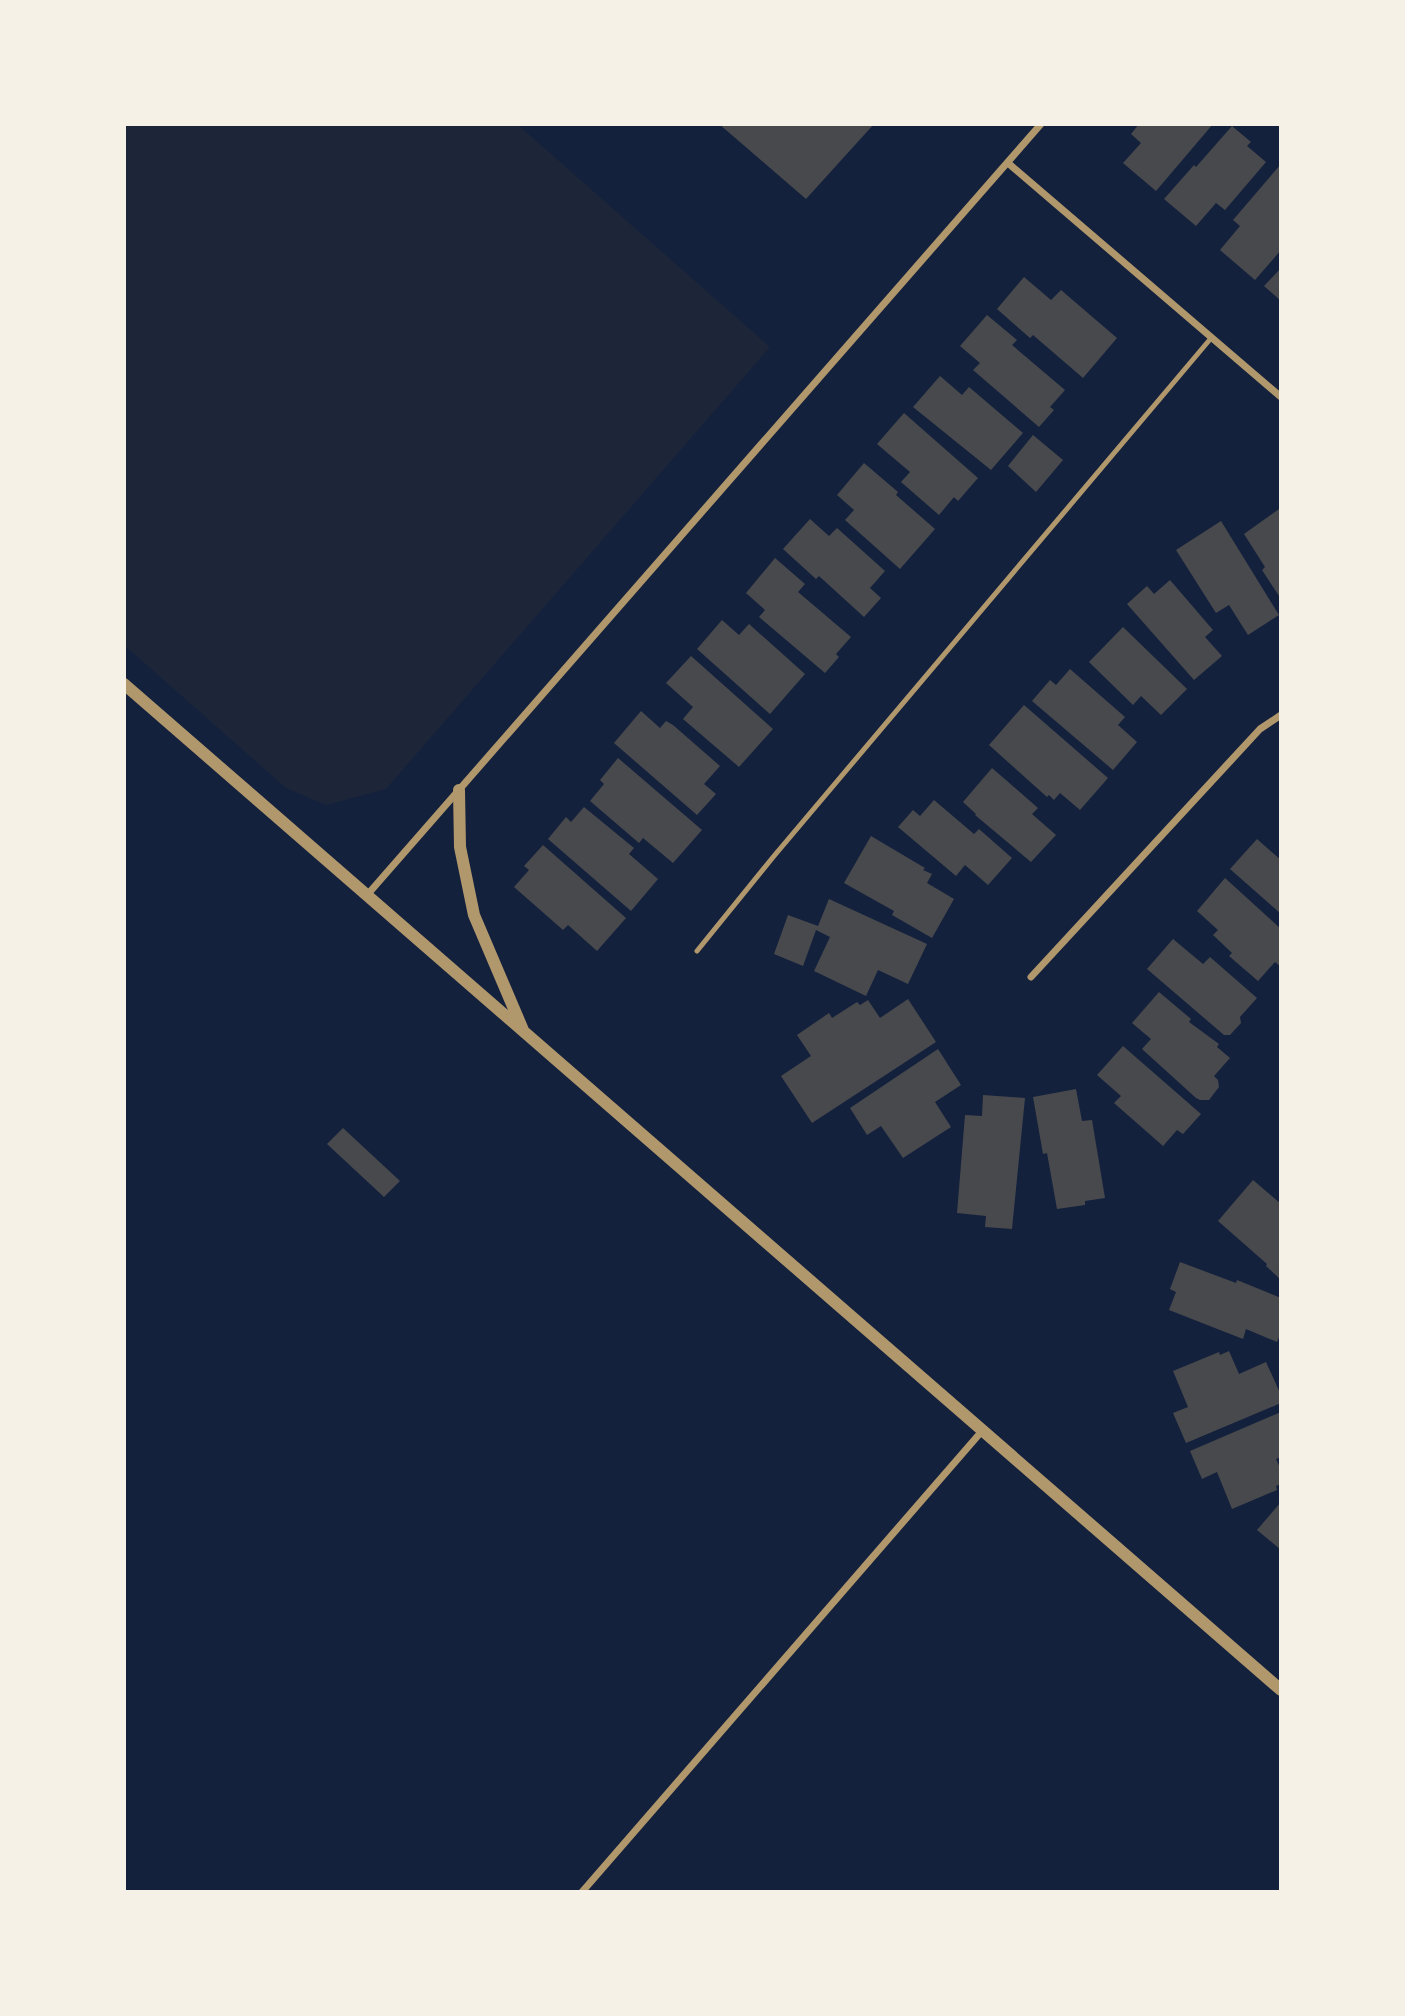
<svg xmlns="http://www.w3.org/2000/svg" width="1405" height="2016" viewBox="0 0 1405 2016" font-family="'DejaVu Sans',sans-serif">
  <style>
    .green { fill: #1d2539 }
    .building { fill: #48494c }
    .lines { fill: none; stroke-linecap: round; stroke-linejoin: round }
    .service { stroke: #b1986c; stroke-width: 5 }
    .minor { stroke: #b1986c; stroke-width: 7 }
    .tertiary { stroke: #b1986c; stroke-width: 12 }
  </style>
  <rect width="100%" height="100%" fill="#14213d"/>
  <path class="green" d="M 124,124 L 517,124 L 770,347 L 386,789 L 326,805 L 286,788 L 124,645 Z"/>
  <path class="building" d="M 719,124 L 874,124 L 806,199 Z
    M 1139,124 L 1213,124 L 1156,191 L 1123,163 L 1141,143 L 1131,134 Z
    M 1232,126 L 1251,142 L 1247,146 L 1266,162 L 1225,210 L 1216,203 L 1196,226 L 1164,199 L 1194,165 L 1196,167 Z
    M 1281,164 L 1281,250 L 1255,280 L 1220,250 L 1240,226 L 1233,220 Z
    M 1281,268 L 1281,301 L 1264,286 Z
    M 1024,277 L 1051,300 L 1061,290 L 1117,338 L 1083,378 L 1033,335 L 1030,338 L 997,309 Z
    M 987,315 L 1017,340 L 1012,345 L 1065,390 L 1050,407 L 1054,410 L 1039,427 L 973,370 L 980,363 L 960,346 Z
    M 940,376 L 962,395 L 969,387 L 1023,433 L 991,470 L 913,407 Z
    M 904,413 L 978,478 L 958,501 L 954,497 L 939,515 L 901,482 L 910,472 L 877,444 Z
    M 1033,435 L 1063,460 L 1036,492 L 1008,466 Z
    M 864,463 L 898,492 L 896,495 L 935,529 L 900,569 L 845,520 L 854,510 L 837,495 Z
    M 1279,509 L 1281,512 L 1281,599 L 1262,570 L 1265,567 L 1244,534 Z
    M 810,519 L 829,536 L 837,528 L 885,571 L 870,588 L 881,598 L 864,617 L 819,576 L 816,579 L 783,549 Z
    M 1221,521 L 1279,615 L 1248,635 L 1229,605 L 1216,613 L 1176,550 Z
    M 775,558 L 805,584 L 798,592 L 851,637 L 836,654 L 839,657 L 825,673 L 759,617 L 765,610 L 746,593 Z
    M 1170,580 L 1213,630 L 1205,637 L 1222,656 L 1194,680 L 1127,604 L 1147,586 L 1154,594 Z
    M 722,620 L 739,635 L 749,624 L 805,674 L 770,714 L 697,649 Z
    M 1123,627 L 1187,689 L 1161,715 L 1141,696 L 1133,705 L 1089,662 Z
    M 691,656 L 773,729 L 739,767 L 683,719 L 693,707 L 666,683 Z
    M 1070,669 L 1125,717 L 1118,725 L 1137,742 L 1113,770 L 1032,701 L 1050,680 L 1056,685 Z
    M 1024,705 L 1108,778 L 1080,810 L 1060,793 L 1054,800 L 1049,795 L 1047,797 L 989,745 Z
    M 641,711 L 660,728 L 666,721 L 673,725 L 720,766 L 704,784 L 716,794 L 697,815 L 614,743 Z
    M 618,758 L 702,830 L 673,863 L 643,838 L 639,843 L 590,801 L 604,784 L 600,780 Z
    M 992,768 L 1038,808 L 1032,814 L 1056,835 L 1031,862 L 975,815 L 976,814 L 963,802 Z
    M 934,800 L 974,834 L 979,829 L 1012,858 L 988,885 L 965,865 L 956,876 L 898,827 L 913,810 L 920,816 Z
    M 584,807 L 634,848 L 629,854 L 658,879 L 631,911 L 548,839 L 566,817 L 571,822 Z
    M 871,836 L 925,868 L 923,870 L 932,874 L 927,883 L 954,899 L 932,938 L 892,915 L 894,911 L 844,883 Z
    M 1257,839 L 1281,860 L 1281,914 L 1230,869 Z
    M 543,845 L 626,918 L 597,951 L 568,925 L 563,930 L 514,887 L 529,870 L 524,866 Z
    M 1225,878 L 1281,929 L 1281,967 L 1275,962 L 1258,981 L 1229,956 L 1232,953 L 1213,935 L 1218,930 L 1197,911 Z
    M 829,899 L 927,944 L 908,984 L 878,970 L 866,996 L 814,971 L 830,937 L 816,930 L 803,966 L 774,954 L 788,915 L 818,926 Z
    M 1173,939 L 1203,964 L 1210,957 L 1257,998 L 1240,1017 L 1241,1023 L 1230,1035 L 1224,1035 L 1147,969 Z
    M 1159,992 L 1191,1019 L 1189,1022 L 1219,1044 L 1217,1047 L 1230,1058 L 1214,1076 L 1218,1080 L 1219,1087 L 1209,1100 L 1200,1100 L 1196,1098 L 1142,1049 L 1151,1039 L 1132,1023 Z
    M 908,999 L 936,1042 L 812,1123 L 781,1076 L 811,1056 L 797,1035 L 829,1013 L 832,1018 L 857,1002 L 860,1005 L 868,1000 L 880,1018 Z
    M 1123,1046 L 1201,1114 L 1183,1134 L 1177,1130 L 1163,1146 L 1114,1103 L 1121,1096 L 1097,1075 Z
    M 938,1049 L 961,1085 L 935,1102 L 951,1127 L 903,1158 L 881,1126 L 867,1135 L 850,1108 Z
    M 1076,1089 L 1082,1121 L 1092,1120 L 1105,1198 L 1085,1201 L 1085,1205 L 1057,1209 L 1047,1153 L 1043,1154 L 1033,1097 Z
    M 983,1095 L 1025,1098 L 1012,1229 L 985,1227 L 986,1216 L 957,1213 L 965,1115 L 982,1116 Z
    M 343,1128 L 400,1181 L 384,1197 L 327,1144 Z
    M 1253,1180 L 1281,1204 L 1281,1280 L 1266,1266 L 1267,1264 L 1218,1221 Z
    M 1180,1262 L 1236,1283 L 1237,1280 L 1281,1298 L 1281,1333 L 1277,1342 L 1246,1329 L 1243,1339 L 1169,1310 L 1176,1292 L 1170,1289 Z
    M 1229,1351 L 1239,1374 L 1266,1362 L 1281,1395 L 1281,1403 L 1186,1443 L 1173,1413 L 1188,1407 L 1173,1371 L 1219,1352 L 1220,1355 Z
    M 1281,1412 L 1281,1457 L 1276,1459 L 1281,1470 L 1281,1484 L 1276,1486 L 1277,1490 L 1232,1509 L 1217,1472 L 1202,1479 L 1190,1451 Z
    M 1281,1502 L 1281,1550 L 1257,1530 Z"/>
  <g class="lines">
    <path class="service" d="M 697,951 L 774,856 L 1212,337"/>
    <path class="minor" d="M 1008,163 L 1281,397
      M 368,894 L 1041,124
      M 1031,977 L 1260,729 L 1281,715
      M 582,1892 L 982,1431"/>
    <path class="tertiary" d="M 124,684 L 1281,1690
      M 459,790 L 460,847 L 474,915 L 523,1030"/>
  </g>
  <rect width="1405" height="2016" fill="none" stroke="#f6f1e7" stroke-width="252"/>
</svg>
